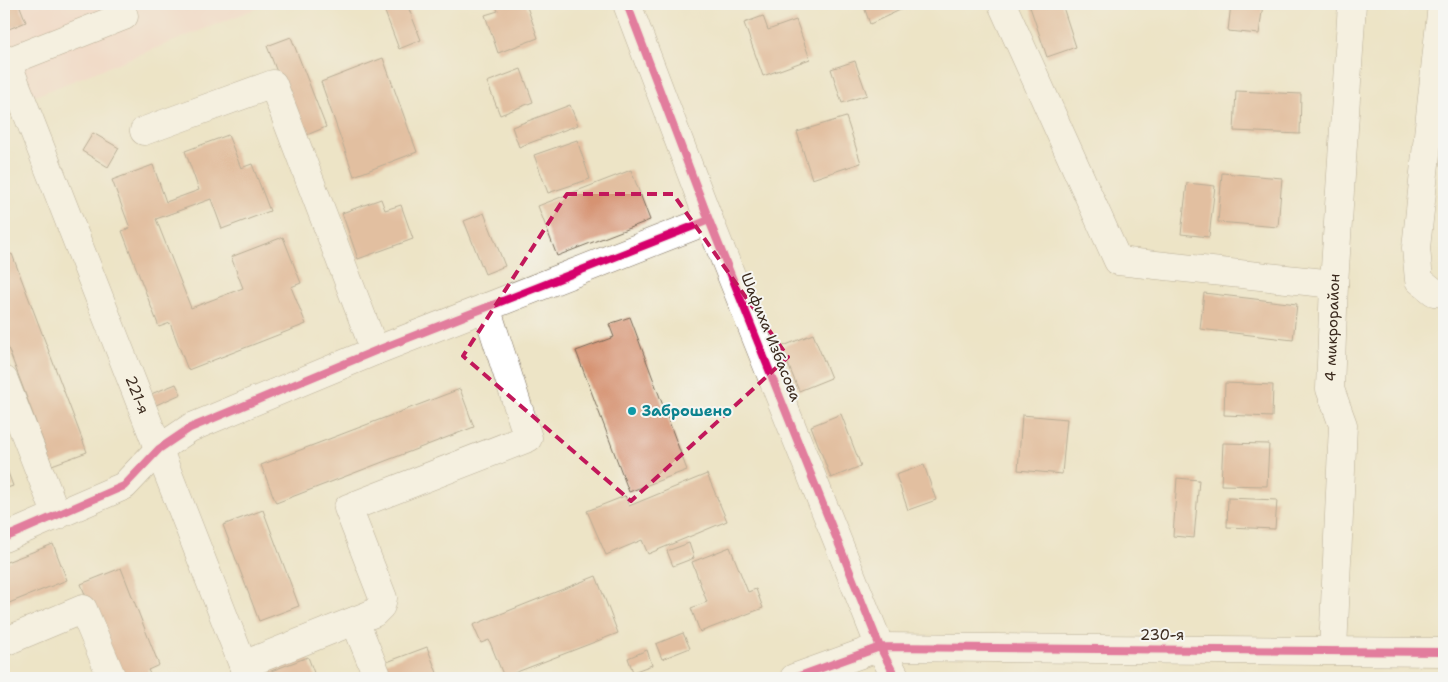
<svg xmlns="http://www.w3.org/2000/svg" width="1448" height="682" viewBox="0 0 1448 682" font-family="'Shantell Sans',sans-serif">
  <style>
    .built { fill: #f7d0cb }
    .building { fill: #d69372 }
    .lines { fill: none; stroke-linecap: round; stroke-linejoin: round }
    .minor-casing { stroke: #796b59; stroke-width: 29 }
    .minor { stroke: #fff; stroke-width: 28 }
    .cycleway-casing { stroke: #f6f6f2; stroke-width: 11 }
    .cycleway { stroke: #d6006c; stroke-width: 8 }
    .marked { fill: none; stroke: #c2185b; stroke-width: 4; stroke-dasharray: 10 6; stroke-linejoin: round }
    .culture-dot { fill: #0f9aa8; stroke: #f6f6f2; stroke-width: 2 }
    .labels { text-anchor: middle; stroke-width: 4; stroke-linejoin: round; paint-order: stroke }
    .street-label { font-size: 15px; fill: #3b2a1e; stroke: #f6f6f2 }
    .culture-label { font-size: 15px; font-weight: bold; fill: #0d838f; stroke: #f6f6f2; text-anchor: start }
  </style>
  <rect width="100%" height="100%" fill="#f6f6f2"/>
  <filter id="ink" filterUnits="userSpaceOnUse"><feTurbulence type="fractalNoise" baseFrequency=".02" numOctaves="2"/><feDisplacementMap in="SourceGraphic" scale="10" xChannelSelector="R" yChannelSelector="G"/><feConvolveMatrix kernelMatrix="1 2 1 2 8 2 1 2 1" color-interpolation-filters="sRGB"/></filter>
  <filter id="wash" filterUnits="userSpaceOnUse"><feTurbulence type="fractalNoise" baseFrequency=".0096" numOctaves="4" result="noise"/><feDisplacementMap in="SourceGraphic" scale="20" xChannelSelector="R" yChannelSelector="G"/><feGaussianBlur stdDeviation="1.12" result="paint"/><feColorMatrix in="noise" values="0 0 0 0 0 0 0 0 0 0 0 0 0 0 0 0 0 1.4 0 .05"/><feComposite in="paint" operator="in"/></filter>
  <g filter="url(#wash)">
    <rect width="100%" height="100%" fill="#ede4c6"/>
    <path class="built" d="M 4,4 L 258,4 L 260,7 L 4,108 Z"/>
    <g id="blocks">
      <path class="building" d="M 4,4 L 19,4 L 26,22 L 4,31 Z
        M 382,4 L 407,4 L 421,40 L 399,49 Z
        M 495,4 L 526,4 L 538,38 L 498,53 L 485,15 L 498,11 Z
        M 863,4 L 913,4 L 870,24 Z
        M 1029,4 L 1062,4 L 1076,47 L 1047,57 Z
        M 1231,4 L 1263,4 L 1259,34 L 1228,31 Z
        M 763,16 L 768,30 L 796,20 L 810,59 L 763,76 L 744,23 Z
        M 291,37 L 326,127 L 302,137 L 267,46 Z
        M 383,58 L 417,152 L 354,176 L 321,82 Z
        M 855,61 L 867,95 L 842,103 L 831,69 Z
        M 521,69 L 533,102 L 500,115 L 487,82 Z
        M 1236,91 L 1301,94 L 1300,134 L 1234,131 Z
        M 570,105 L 578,125 L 519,147 L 512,127 Z
        M 846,117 L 861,163 L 812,179 L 797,132 Z
        M 93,133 L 119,148 L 108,167 L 82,151 Z
        M 228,135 L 241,168 L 252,164 L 270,211 L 222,229 L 211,199 L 156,219 L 191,308 L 243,288 L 231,257 L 283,237 L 301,283 L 291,287 L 306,324 L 188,370 L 170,323 L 159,327 L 122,231 L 130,228 L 112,180 L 153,165 L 166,202 L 199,190 L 185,151 Z
        M 577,140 L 590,179 L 548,193 L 534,155 Z
        M 631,170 L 650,220 L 557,256 L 538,206 Z
        M 1222,173 L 1282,178 L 1278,227 L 1218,222 Z
        M 1187,183 L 1215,186 L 1209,237 L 1181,234 Z
        M 381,199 L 385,210 L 401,205 L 413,239 L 358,259 L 342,213 Z
        M 484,213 L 505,266 L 485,274 L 464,221 Z
        M 12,254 L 87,452 L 52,465 L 4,337 L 4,257 Z
        M 1204,293 L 1297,304 L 1293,340 L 1200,329 Z
        M 630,317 L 687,470 L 629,492 L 576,351 L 614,337 L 609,324 Z
        M 813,334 L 831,378 L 799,391 L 781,347 Z
        M 1225,383 L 1273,385 L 1272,417 L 1224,415 Z
        M 176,384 L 181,394 L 156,405 L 151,394 Z
        M 460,389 L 474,427 L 276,503 L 261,465 Z
        M 841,414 L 861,466 L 831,478 L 811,426 Z
        M 1022,415 L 1067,419 L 1062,474 L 1018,470 Z
        M 1223,443 L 1269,444 L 1267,486 L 1221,485 Z
        M 924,465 L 936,500 L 908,510 L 896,475 Z
        M 6,467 L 13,486 L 4,489 L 4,468 Z
        M 707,474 L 727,521 L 648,554 L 642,540 L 606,555 L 587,511 L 625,496 L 629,506 Z
        M 1177,478 L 1199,480 L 1194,538 L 1173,536 Z
        M 1228,498 L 1277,500 L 1275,529 L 1227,527 Z
        M 263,510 L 299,606 L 259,621 L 223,525 Z
        M 689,543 L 694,558 L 673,566 L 667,551 Z
        M 53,544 L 67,580 L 4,605 L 4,563 Z
        M 730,547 L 748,592 L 756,589 L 763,608 L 700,632 L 691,608 L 707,602 L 692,562 Z
        M 121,568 L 159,665 L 148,670 L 152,678 L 117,678 L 81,584 Z
        M 596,576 L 618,633 L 504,677 L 489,640 L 481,643 L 473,625 Z
        M 683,633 L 690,648 L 662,659 L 656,644 Z
        M 427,647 L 439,678 L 384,678 L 379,665 Z
        M 647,650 L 652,665 L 633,672 L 628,658 Z
        M 308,657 L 316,678 L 253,678 Z"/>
    </g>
  </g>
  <g filter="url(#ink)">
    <use href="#blocks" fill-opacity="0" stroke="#796b59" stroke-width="1"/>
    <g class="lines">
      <g class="minor-casing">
        <g id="minor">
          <path id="s1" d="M 119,4 L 124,16 L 7,62 L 248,678"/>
          <path d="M 627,4 L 709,220 L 880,647 L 896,678"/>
          <path d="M 1002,4 L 1118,261 L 1334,284"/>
          <path d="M 1442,4 L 1416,248 L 1419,280 L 1434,292 L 1444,293"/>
          <path d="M 144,131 L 273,84 L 375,351"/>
          <path d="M 4,380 L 57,516"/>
          <path d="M 4,538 L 124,486 L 159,449 L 190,428 L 375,351 L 709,220"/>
          <path d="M 355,621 L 378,678"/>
          <path d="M 4,642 L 83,609 L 112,678"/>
          <path id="s2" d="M 1333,650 L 1343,425 L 1330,389 L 1334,284 L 1352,4"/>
          <path d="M 243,665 L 374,613 L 381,606 L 383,598 L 348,508 L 528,438 L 486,307"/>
          <path d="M 794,678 L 880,647 L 1444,652"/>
        </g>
      </g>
      <use href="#minor" class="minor"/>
      <g class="cycleway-casing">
        <path id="cycleway" d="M 627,4 L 709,220 L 880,647 L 896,678
          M 4,538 L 124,486 L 159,449 L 190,428 L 375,351 L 709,220
          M 794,678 L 880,647 L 1444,652"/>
      </g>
      <use href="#cycleway" class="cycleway"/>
    </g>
  </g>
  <path d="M0 0H1448V682H0ZM 567,194 L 673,194 L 788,357 L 631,501 L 463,356 Z" fill="#ede4c6" fill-opacity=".55" fill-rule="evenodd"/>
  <path class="marked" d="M 567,194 L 673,194 L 788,357 L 631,501 L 463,356 Z"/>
  <circle class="culture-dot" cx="632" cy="411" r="5"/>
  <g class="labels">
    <g class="street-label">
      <text dy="5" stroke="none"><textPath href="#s2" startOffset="325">4 микрорайон</textPath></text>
      <text transform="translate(771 337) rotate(68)" y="5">Шафиха Избасова</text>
      <text dy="5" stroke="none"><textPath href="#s1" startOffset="496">221-я</textPath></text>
      <text x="1162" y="640">230-я</text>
    </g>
    <g class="culture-label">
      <text x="642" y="416">Заброшено</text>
    </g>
  </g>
  <rect width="1448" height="682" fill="none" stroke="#f6f6f2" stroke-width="20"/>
</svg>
